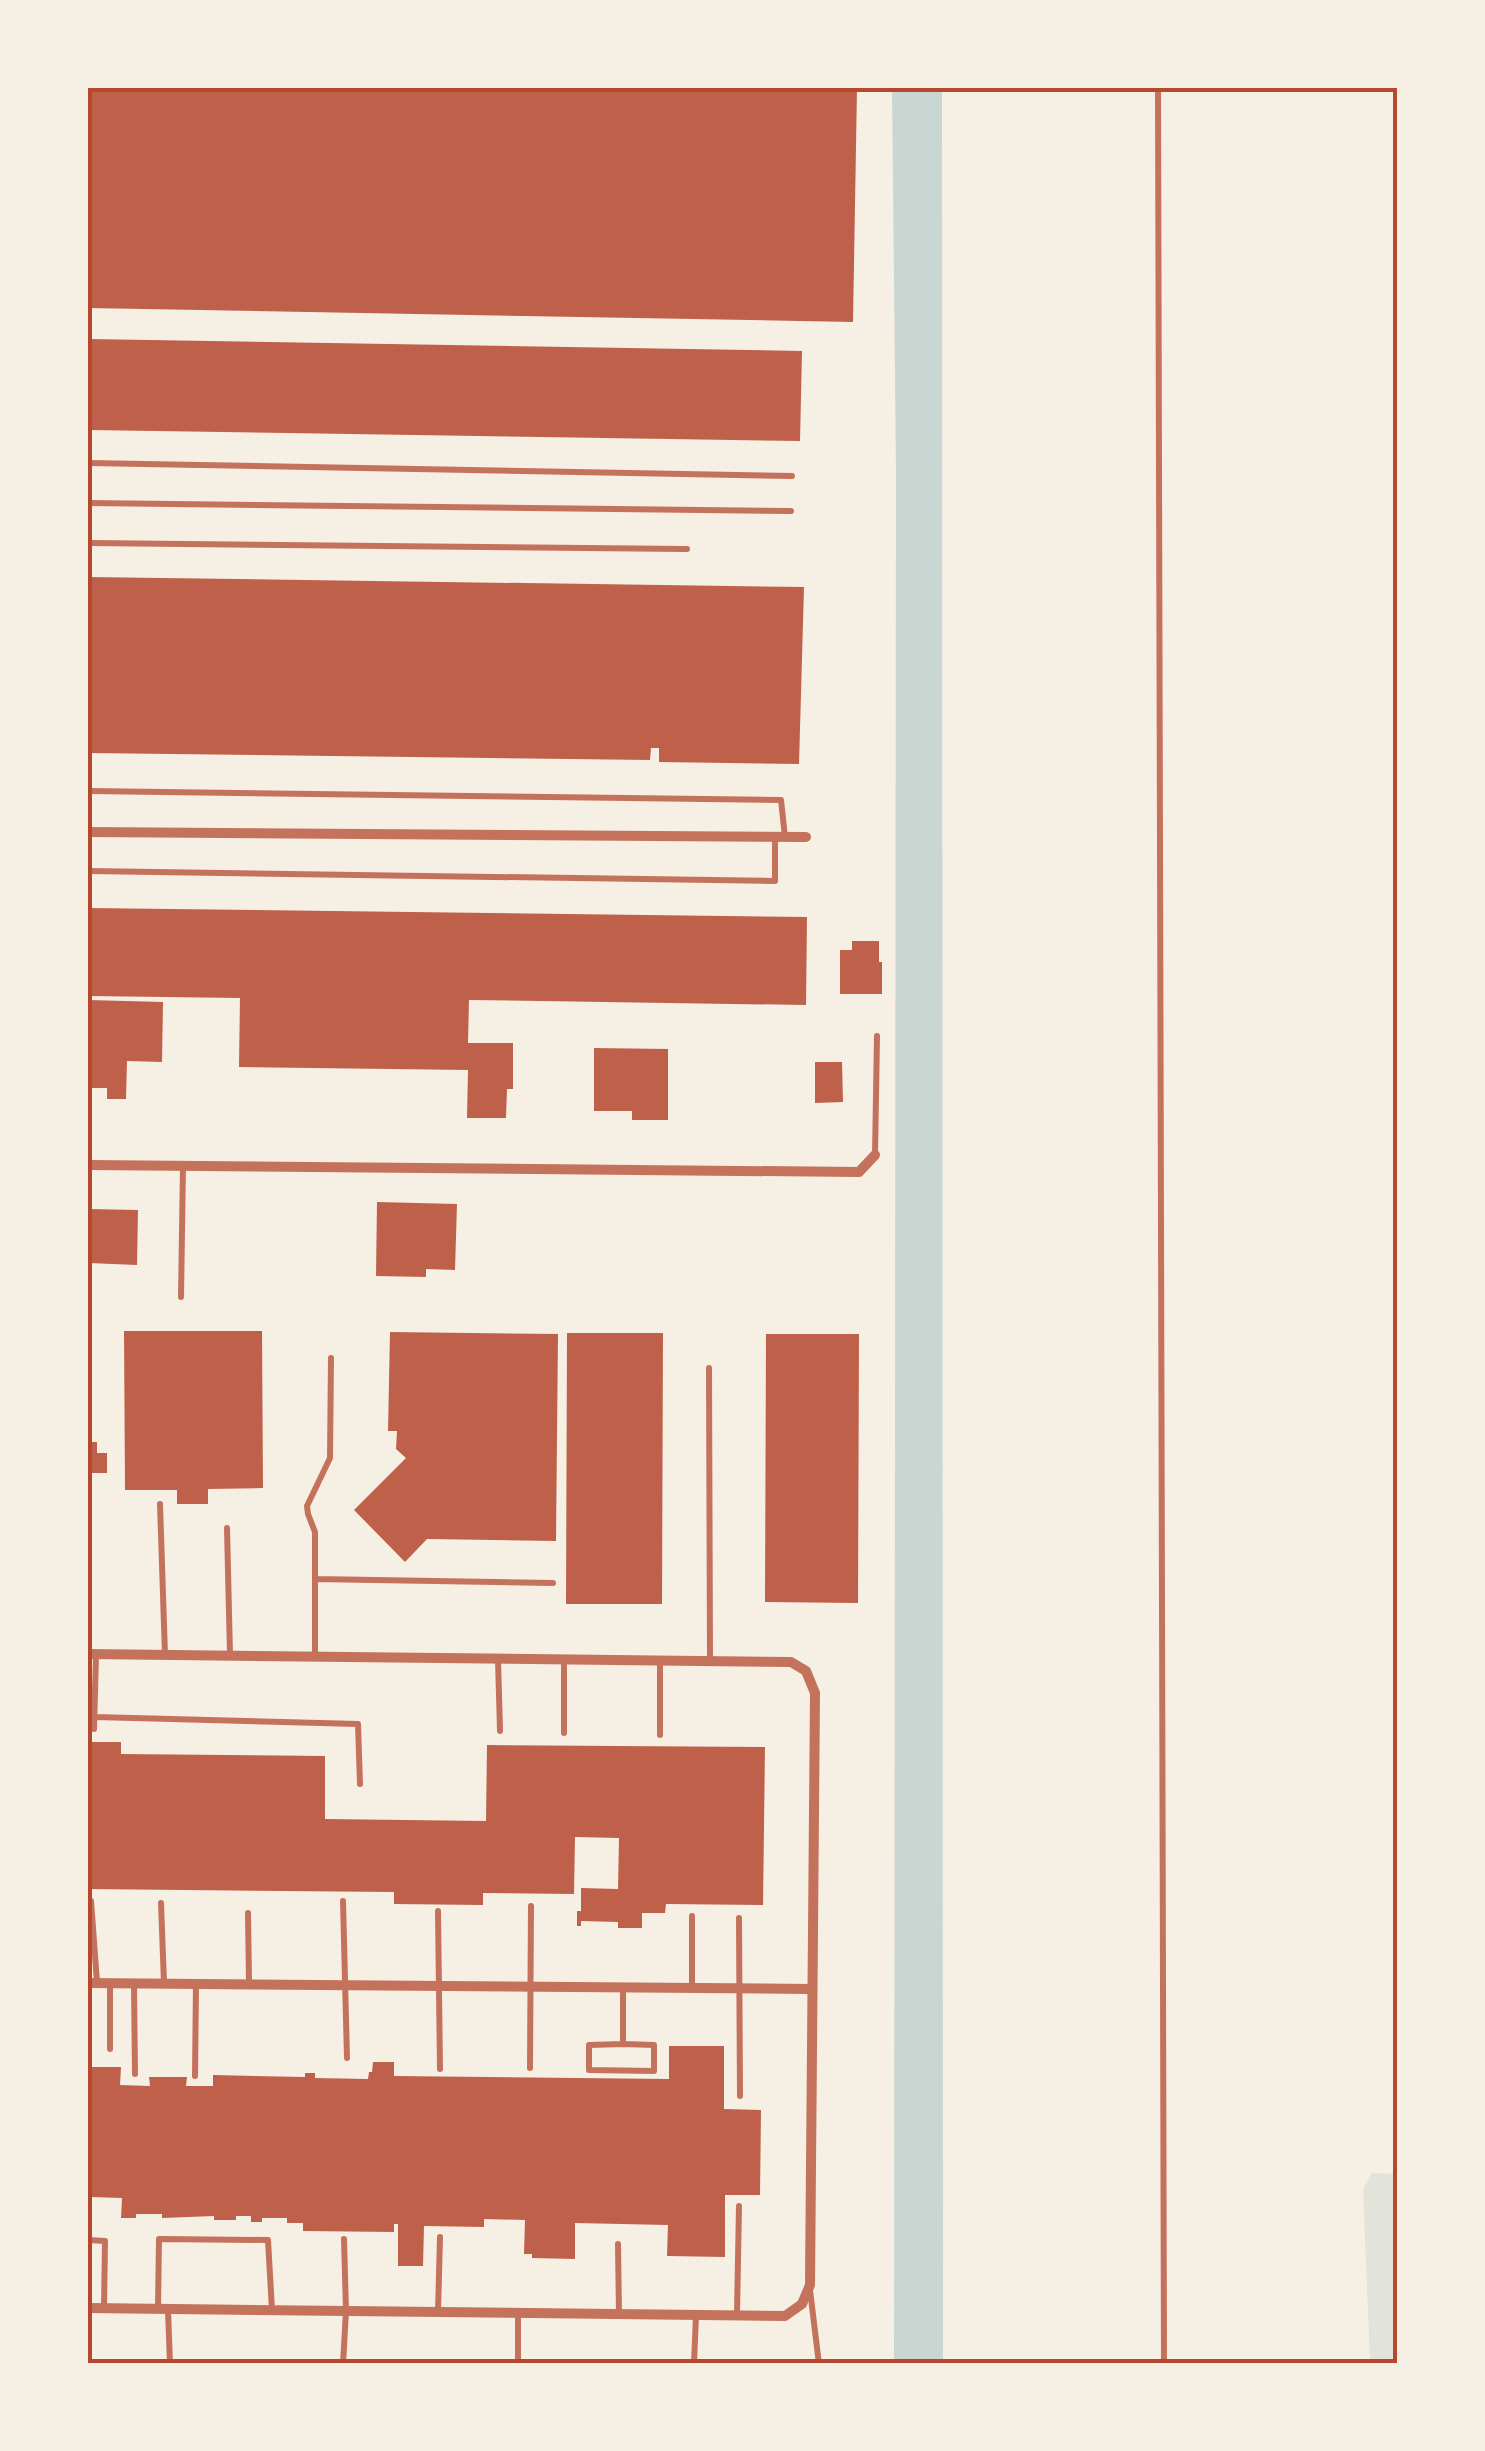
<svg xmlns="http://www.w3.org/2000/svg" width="1485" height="2451" viewBox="0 0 1485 2451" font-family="Quicksand,sans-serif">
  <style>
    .green { fill: #e2e4dc }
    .water { fill: #c9d6d2 }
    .building { fill: #bf614a }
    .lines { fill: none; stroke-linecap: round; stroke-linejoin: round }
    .service { stroke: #c5725c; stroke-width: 6 }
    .minor { stroke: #c5725c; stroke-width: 10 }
    .neatline { fill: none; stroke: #b5482f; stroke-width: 4 }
  </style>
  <rect width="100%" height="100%" fill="#f6efe4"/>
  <path class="green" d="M 1372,2173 L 1397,2174 L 1397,2363 L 1370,2363 L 1363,2189 Z"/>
  <path class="water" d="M 892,88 L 942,88 L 943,2364 L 894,2363 L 896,472 Z"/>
  <path class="building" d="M 88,88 L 857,88 L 853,322 L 88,308 Z
    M 88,339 L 802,351 L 800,441 L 88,430 Z
    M 88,577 L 804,587 L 799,764 L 659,762 L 659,748 L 651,748 L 650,760 L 88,753 Z
    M 88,908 L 807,917 L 806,1005 L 469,1000 L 468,1043 L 513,1043 L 513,1089 L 507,1089 L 506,1118 L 467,1118 L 468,1070 L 239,1067 L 240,998 L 88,996 Z
    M 852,941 L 879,941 L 879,962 L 882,962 L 882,994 L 840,994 L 840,950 L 852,950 Z
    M 88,1000 L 163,1002 L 162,1062 L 127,1061 L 126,1099 L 107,1099 L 107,1088 L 92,1088 L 92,1100 L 88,1100 Z
    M 594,1048 L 668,1049 L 668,1120 L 632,1120 L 632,1111 L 594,1111 Z
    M 815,1062 L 842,1062 L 843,1102 L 815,1103 Z
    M 377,1202 L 457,1204 L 455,1270 L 426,1269 L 426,1277 L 376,1276 Z
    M 88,1209 L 138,1210 L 137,1265 L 88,1263 Z
    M 124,1331 L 262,1331 L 263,1488 L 208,1489 L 208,1504 L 177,1504 L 177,1490 L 125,1490 Z
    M 390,1332 L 558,1334 L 556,1541 L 427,1539 L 405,1562 L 354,1510 L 406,1458 L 396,1449 L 397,1431 L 388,1431 Z
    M 567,1333 L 663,1333 L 662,1604 L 566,1604 Z
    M 766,1334 L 859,1334 L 858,1603 L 765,1602 Z
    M 88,1442 L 97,1442 L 97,1453 L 107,1453 L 107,1473 L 88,1473 Z
    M 88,1742 L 121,1742 L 121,1754 L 325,1756 L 325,1819 L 486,1821 L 487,1745 L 765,1747 L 763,1905 L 666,1904 L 665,1913 L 642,1913 L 642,1928 L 618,1928 L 618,1922 L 581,1921 L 581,1926 L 577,1926 L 577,1911 L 581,1911 L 581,1888 L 618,1889 L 619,1838 L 575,1837 L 574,1894 L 483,1893 L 483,1905 L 394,1904 L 394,1892 L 88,1889 Z
    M 669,2046 L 724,2046 L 724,2109 L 761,2110 L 760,2195 L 725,2195 L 725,2257 L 667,2256 L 668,2225 L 575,2223 L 575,2259 L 532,2258 L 532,2254 L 524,2254 L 525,2220 L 484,2219 L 484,2227 L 424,2226 L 423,2266 L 398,2266 L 398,2224 L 394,2224 L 394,2232 L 303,2231 L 303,2223 L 287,2223 L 287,2218 L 262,2218 L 262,2222 L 251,2222 L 251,2216 L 236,2216 L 236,2220 L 214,2220 L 214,2216 L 162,2218 L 162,2214 L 136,2214 L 136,2218 L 121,2218 L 122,2198 L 91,2197 L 91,2213 L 88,2213 L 88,2067 L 121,2067 L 120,2085 L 150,2086 L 149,2077 L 187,2077 L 186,2086 L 213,2086 L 213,2075 L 305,2077 L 305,2073 L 315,2073 L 315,2078 L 368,2079 L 369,2072 L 372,2072 L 373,2062 L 394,2062 L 394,2076 L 669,2079 Z"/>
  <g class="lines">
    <path class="service" d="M 1158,88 L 1164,2364
      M 88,463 L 792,476
      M 88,503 L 791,511
      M 88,543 L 687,549
      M 88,791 L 781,800 L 785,837
      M 88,871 L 775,881 L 775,837
      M 875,1155 L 877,1036
      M 181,1297 L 183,1166
      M 709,1368 L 710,1661
      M 160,1504 L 165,1655
      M 227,1528 L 230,1655
      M 315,1579 L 553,1583
      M 315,1656 L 315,1532 L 308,1514 L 307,1506 L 330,1458 L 331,1358
      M 498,1659 L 500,1731
      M 564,1660 L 564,1733
      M 660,1661 L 660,1735
      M 95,1717 L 358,1724 L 360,1784
      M 94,1729 L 96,1655
      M 91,1901 L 97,1982
      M 343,1901 L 347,2058
      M 161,1903 L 164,1983
      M 438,1911 L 440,2069
      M 248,1913 L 249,1983
      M 692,1916 L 692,1987
      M 739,1918 L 740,2096
      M 134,1984 L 135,2074
      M 623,1988 L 623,2044 L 589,2045 L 589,2070 L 654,2071 L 654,2045 L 623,2044
      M 110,2049 L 110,1984
      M 530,2068 L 531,1906
      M 195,2076 L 196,1984
      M 88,2240 L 105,2241 L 104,2308
      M 618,2244 L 619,2314
      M 810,2290 L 819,2364
      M 158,2308 L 159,2239 L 268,2240 L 272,2310
      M 168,2310 L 170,2364
      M 438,2312 L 440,2237
      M 518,2313 L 518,2364
      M 737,2314 L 739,2206
      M 343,2364 L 346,2311 L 344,2239
      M 694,2364 L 696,2315"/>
    <path class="minor" d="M 88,832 L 806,837
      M 88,1165 L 859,1172 L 875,1155
      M 88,1654 L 791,1662 L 806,1671 L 815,1693 L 810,2285 L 802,2304 L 785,2316 L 88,2308
      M 88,1983 L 811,1989"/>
  </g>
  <rect width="1485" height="2451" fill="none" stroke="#f6efe4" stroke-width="180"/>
  <rect x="90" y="90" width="1305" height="2271" class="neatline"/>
</svg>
